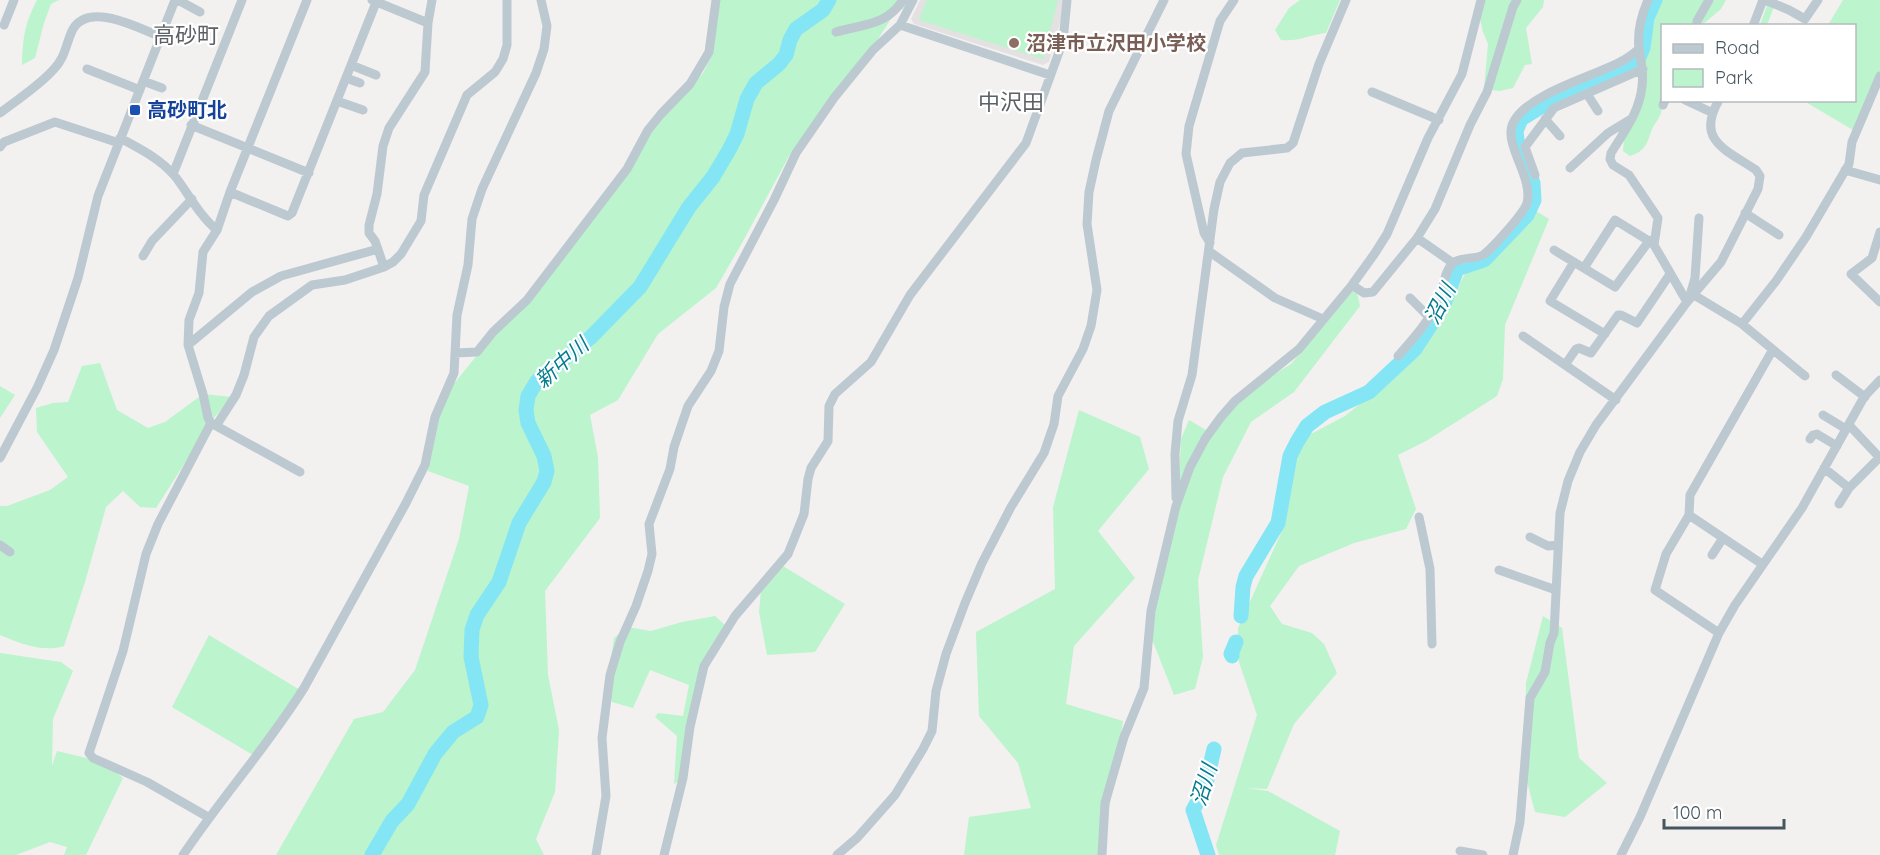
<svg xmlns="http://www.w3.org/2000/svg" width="1880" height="855" viewBox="0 0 1880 855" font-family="Quicksand,'Noto Sans JP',sans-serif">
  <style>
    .education { fill: #e4e1e2 }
    .green { fill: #bbf4cd }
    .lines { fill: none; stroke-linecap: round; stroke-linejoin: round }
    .river { stroke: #84e6f5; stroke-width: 15 }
    .minor { stroke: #bdc9d1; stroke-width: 9 }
    .education-dot { fill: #8d6e63; stroke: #fff; stroke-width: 2 }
    .transit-dot { fill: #1a4fb4; stroke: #fff; stroke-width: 2 }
    .labels { text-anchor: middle; stroke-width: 4.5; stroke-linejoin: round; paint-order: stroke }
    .education-label { font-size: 20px; font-weight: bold; fill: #785e54; stroke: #fff; text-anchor: start }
    .transit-label { font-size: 20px; font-weight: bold; fill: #164399; stroke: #fff; text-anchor: start }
    .water-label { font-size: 21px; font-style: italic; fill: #047c8f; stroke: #fff }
    .quarter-label { font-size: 22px; fill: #5c6166; stroke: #fff }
  </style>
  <rect width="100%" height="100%" fill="#f3f0f0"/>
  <path class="education" d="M 920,0 L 1063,0 L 1062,16 L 1049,62 L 1043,65 L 914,24 L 911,19 Z"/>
  <path class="green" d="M 37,0 L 59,0 L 51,4 L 44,23 L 35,58 L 22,65 C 23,38 24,25 37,0 Z
    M 718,0 L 908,0 L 905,8 L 896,11 L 878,39 L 789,156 L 742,243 L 716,288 L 658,334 L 618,400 L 590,415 L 598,457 L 600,518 L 545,591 L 548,675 L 559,730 L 555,792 L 536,839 L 544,855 L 276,855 L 354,719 L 383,712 L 415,670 L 459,539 L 469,486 L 428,471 L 444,396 L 624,174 L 648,130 L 703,73 L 712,55 L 718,18 Z
    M 927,0 L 1058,0 L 1043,59 L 919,20 Z
    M 1300,0 L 1340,0 L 1326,33 C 1309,35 1298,42 1281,40 L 1275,30 L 1289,8 Z
    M 1481,0 L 1544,0 L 1543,7 L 1526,28 L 1532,64 L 1525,65 L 1513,88 L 1500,91 L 1484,89 L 1488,44 L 1483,32 L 1478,10 Z
    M 1661,0 L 1726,0 L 1721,9 L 1702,25 L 1662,26 C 1662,50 1667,92 1661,113 C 1659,119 1654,124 1652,129 C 1647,143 1646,151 1630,156 L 1623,151 L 1624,138 L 1634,103 L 1642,78 L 1645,55 L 1644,42 L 1653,27 L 1657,7 Z
    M 1843,0 L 1880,0 L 1880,71 L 1869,91 L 1853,130 L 1804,101 L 1854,100 L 1854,26 L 1828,25 Z
    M 1769,5 L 1774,7 L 1767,25 L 1760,25 L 1767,6 Z
    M 1531,208 L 1549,219 L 1505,325 L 1503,379 L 1497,396 L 1426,441 L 1398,455 L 1416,509 L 1406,529 L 1354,543 L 1299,566 L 1270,606 L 1282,624 L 1312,633 L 1324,644 L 1337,673 L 1294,724 L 1267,789 L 1246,788 L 1268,791 L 1340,831 L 1335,855 L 1219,855 L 1216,845 L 1257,715 L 1239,662 L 1238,628 L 1282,531 L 1278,481 L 1309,435 L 1345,416 L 1404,368 L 1456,291 L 1467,270 L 1516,237 Z
    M 1356,287 L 1360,306 L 1294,392 L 1251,422 L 1223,477 L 1198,580 L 1203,657 L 1195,689 L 1174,695 L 1148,629 L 1178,501 L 1181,439 L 1189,420 L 1209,432 L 1228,403 L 1291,364 Z
    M 100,363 L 117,410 L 148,428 L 165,422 L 203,394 L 232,397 L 213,419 L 156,508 L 140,507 L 123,491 L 106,507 L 85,582 L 64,646 C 44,653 19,643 0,635 L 0,506 L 7,506 L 50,490 L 68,477 L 37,432 L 36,408 L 53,403 L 68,402 L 82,366 Z
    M 0,386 L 15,395 L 0,418 Z
    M 1079,410 L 1140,437 L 1149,469 L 1098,531 L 1135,578 L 1074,646 L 1066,704 L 1123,721 L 1102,853 L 1103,855 L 964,855 L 969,817 L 1031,808 L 1018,763 L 979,716 L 976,632 L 1055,589 L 1053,507 Z
    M 783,566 L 845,604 L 815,652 L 767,655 L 759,612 L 761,590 Z
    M 715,616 L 726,626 L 704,666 L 683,778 L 674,784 L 677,736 L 655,717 L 658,713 L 683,716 L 689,685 L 650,670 L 633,708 L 612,702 L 607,685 L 614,638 L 627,627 L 651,631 L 682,622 Z
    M 1543,616 L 1562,628 L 1579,758 L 1607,783 L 1565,817 L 1535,812 L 1524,770 L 1526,683 Z
    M 209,635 L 300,690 L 253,755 L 172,707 Z
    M 0,653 L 61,662 L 73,671 L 53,719 L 52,766 L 57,751 L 103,762 L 123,778 L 86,855 L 64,855 L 67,847 L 50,842 L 16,855 L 0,855 Z"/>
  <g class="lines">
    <path class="river" d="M 1241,616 L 1243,587 L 1246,576 L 1278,523 L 1290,456 L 1297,442 L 1307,426 L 1325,412 L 1369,392 L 1415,349 L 1443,306 L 1457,269 L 1484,260 L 1488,256 L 1527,215 L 1534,200 L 1533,183 L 1517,140 L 1516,131 L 1521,119 L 1568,90 L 1620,75 L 1636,64 L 1643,48 L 1647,18 L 1655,0
      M 1232,656 L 1231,654 L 1236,642
      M 372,855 L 392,821 L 408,804 L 435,754 L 453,732 L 477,717 L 481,705 L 471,657 L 472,630 L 477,615 L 499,582 L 519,523 L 544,482 L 547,471 L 544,456 L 528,423 L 526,410 L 528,396 L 537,381 L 591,337 L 640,287 L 689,207 L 713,177 L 729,150 L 737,134 L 747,99 L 756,83 L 779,64 L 786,55 L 790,40 L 796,29 L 823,10 L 829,0
      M 1208,855 L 1193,810 L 1205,788 L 1214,749"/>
    <path class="minor" d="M 178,0 L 200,12
      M 372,0 L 428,23
      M 1648,0 C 1641,16 1637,32 1639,49 C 1641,62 1644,73 1642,86 C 1640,111 1624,132 1611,153 L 1610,159 L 1613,165 L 1629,175 L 1658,218 L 1654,245 L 1687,302
      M 1765,0 L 1789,10 L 1805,19 L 1818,0
      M 4,25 L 14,0
      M 900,25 L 1050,75
      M 1697,26 L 1697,21 L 1709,0
      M 1753,26 L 1763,0
      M 836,32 C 863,24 886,26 903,0
      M 351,65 L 376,75
      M 87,69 L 140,90
      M 346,78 L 360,83
      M 143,81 L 162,88
      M 1372,92 L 1439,120
      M 1587,94 L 1598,111
      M 1685,100 L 1713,113
      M 337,101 L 363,110
      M 1663,105 L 1665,100
      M 0,113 C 18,99 39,86 54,69 C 65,58 66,44 72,31 C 87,0 139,28 161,37
      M 1545,119 L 1560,136
      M 191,125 L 309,173
      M 120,138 C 140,149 159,158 174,175 C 187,191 200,217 217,230
      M 0,147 L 4,142 L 55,122 L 119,143
      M 1570,168 L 1608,133 L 1631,119
      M 1845,170 L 1880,180
      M 173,174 L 242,0
      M 1535,175 L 1525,147 L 1554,108 L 1643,69
      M 230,192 L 288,216 L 292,213 L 377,0
      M 1745,213 L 1779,235
      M 1880,232 L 1872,258 L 1851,274 L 1880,302
      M 1417,238 L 1435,209 L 1470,125 L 1487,92 L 1513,7 L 1517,0
      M 1210,243 L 1204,233 L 1186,154 L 1189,126 L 1220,21 L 1234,0
      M 1554,250 L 1615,287 L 1649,241 L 1654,239
      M 1210,252 L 1275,298 L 1323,319
      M 143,256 L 152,241 L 192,199
      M 1574,262 L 1550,301 L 1605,334
      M 384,267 L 375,241 L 369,233 L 369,225 L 377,194 L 383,146 L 389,128 L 425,72 L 428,23 L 432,0
      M 1584,268 L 1615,220 L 1649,241
      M 1352,285 L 1364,293 L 1373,292 L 1417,238 L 1453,263
      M 1694,295 L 1742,324 L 1805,376
      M 1410,298 L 1429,317
      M 1689,299 L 1695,278 L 1699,218
      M 1742,324 L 1776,281 L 1806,237 L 1849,164 L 1852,142 L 1880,76
      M 1523,336 L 1616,400
      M 188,345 L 252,292 L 281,276 L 378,249
      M 455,353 L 477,352 L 493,332 L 527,300 L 627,169 L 648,130 L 661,114 L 690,84 L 709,52 L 716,0
      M 1398,356 C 1414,338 1431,319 1440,297 C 1444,287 1444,271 1453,263 C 1461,256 1475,260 1483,255 C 1492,249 1524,213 1527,203 C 1534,177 1501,142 1514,121 C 1530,93 1592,77 1620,62 C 1627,59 1633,54 1639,49
      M 1565,365 L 1576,349 L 1579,348 L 1591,353 L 1618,315 L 1621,315 L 1637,323 L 1670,274
      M 1836,375 L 1865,397
      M 1823,415 L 1846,429
      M 1849,425 L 1880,458
      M 216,426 L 236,395 L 244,375 L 254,337 L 269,316 L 312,285 L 345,280 L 384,267 L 393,262 L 401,254 L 421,221 L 424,195 L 467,95 L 495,72 L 503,59 L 507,45 L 507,0
      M 1810,439 L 1813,435 L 1817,434 L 1837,446
      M 0,458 L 37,388 L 54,350 L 78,278 L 98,196 L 175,0
      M 1824,468 L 1849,488
      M 300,472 L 211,423 L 208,418 L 203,394 L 188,345 L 189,320 L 199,293 L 203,252 L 217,230 L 230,192 L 307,0
      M 1176,498 L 1175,454 L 1178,421 L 1192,375 L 1214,209 L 1220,182 L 1230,163 L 1242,153 L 1287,148 L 1293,143 L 1319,64 L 1346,0
      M 1839,504 L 1849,488 L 1880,457
      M 1689,515 L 1762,564
      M 1419,517 L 1430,569 L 1432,644
      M 1530,537 L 1548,546 L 1558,545
      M 0,545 L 10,552
      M 1712,555 L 1723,538
      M 1499,570 L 1556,590
      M 1719,633 L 1655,590 L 1666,554 L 1689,515 L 1690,495 L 1772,351
      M 208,817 L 147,782 L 93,758 L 89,753 L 123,651 L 146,554 L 158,524 L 211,423
      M 1460,851 L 1483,855
      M 183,855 C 221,798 267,747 304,688 L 406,503 L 425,465 L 435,417 L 454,373 L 457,315 L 468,265 L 472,219 L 482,189 L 536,73 L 544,49 L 547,26 L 541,0
      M 596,855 L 606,796 L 602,738 L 610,675 L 620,642 L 636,606 L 648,571 L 652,554 L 649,524 L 670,469 L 674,447 L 688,406 L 711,371 L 719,351 L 724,307 L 730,284 L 774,200 L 796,153 L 834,98 L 873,50 L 900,25 L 913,0
      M 664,855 L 683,778 L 690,727 L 704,666 L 735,616 L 788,554 L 804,514 L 808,479 L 811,468 L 828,441 L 829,406 L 835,394 L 871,362 L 910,295 L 1026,143 L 1063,41 L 1067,0
      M 837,855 L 857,838 L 895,795 L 923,749 L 932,731 L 936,691 L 946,654 L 965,603 L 982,563 L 1011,507 L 1044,453 L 1054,424 L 1058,396 L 1083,349 L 1091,326 L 1097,290 L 1087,224 L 1089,192 L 1096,160 L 1109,111 L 1164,0
      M 1102,855 L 1105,803 L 1124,737 L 1144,688 L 1151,611 L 1176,506 L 1190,467 L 1205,439 L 1221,417 L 1235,401 L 1299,349 L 1352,285 L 1375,253 L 1387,234 L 1428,138 L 1462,74 L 1481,0
      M 1513,855 L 1520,822 L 1530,698 L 1545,672 L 1550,643 L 1554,633 L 1560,513 L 1568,481 L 1580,452 L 1596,425 L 1687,302 L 1721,262 L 1758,189 L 1760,176 L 1756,170 C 1727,150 1695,141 1719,100
      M 1621,855 L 1640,817 L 1719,633 L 1735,605 L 1802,508 L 1864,397 L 1880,380"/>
  </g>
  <circle class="education-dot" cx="1014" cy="43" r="6"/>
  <rect class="transit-dot" x="129" y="104" width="12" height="12" rx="3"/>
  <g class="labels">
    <g class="education-label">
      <text x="1026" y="50">沼津市立沢田小学校</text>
    </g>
    <g class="transit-label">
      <text x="147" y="117">高砂町北</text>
    </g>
    <g class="water-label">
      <text transform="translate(1440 304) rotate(-63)" y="7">沼川</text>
      <text transform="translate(562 363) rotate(-42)" y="7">新中川</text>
      <text transform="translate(1204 785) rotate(-73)" y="7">沼川</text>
    </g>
    <g class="quarter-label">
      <text x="186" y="43">高砂町</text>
      <text x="1011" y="110">中沢田</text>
    </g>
  </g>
  <rect x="1661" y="24" width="195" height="78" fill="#ffffff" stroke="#b5bbbf" stroke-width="1.5"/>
  <rect x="1673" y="44" width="30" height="9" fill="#bdc9d1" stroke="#b5bbbf" stroke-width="1.5"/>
  <text x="1715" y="54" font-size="18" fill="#465660">Road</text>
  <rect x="1673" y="69" width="30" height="18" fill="#bbf4cd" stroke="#b5bbbf" stroke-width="1.5"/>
  <text x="1715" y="84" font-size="18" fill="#465660">Park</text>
  <path d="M1664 819v9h120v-9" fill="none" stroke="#465660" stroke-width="3"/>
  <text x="1673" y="819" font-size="18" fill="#465660" stroke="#ffffff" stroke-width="4.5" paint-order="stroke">100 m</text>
</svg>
